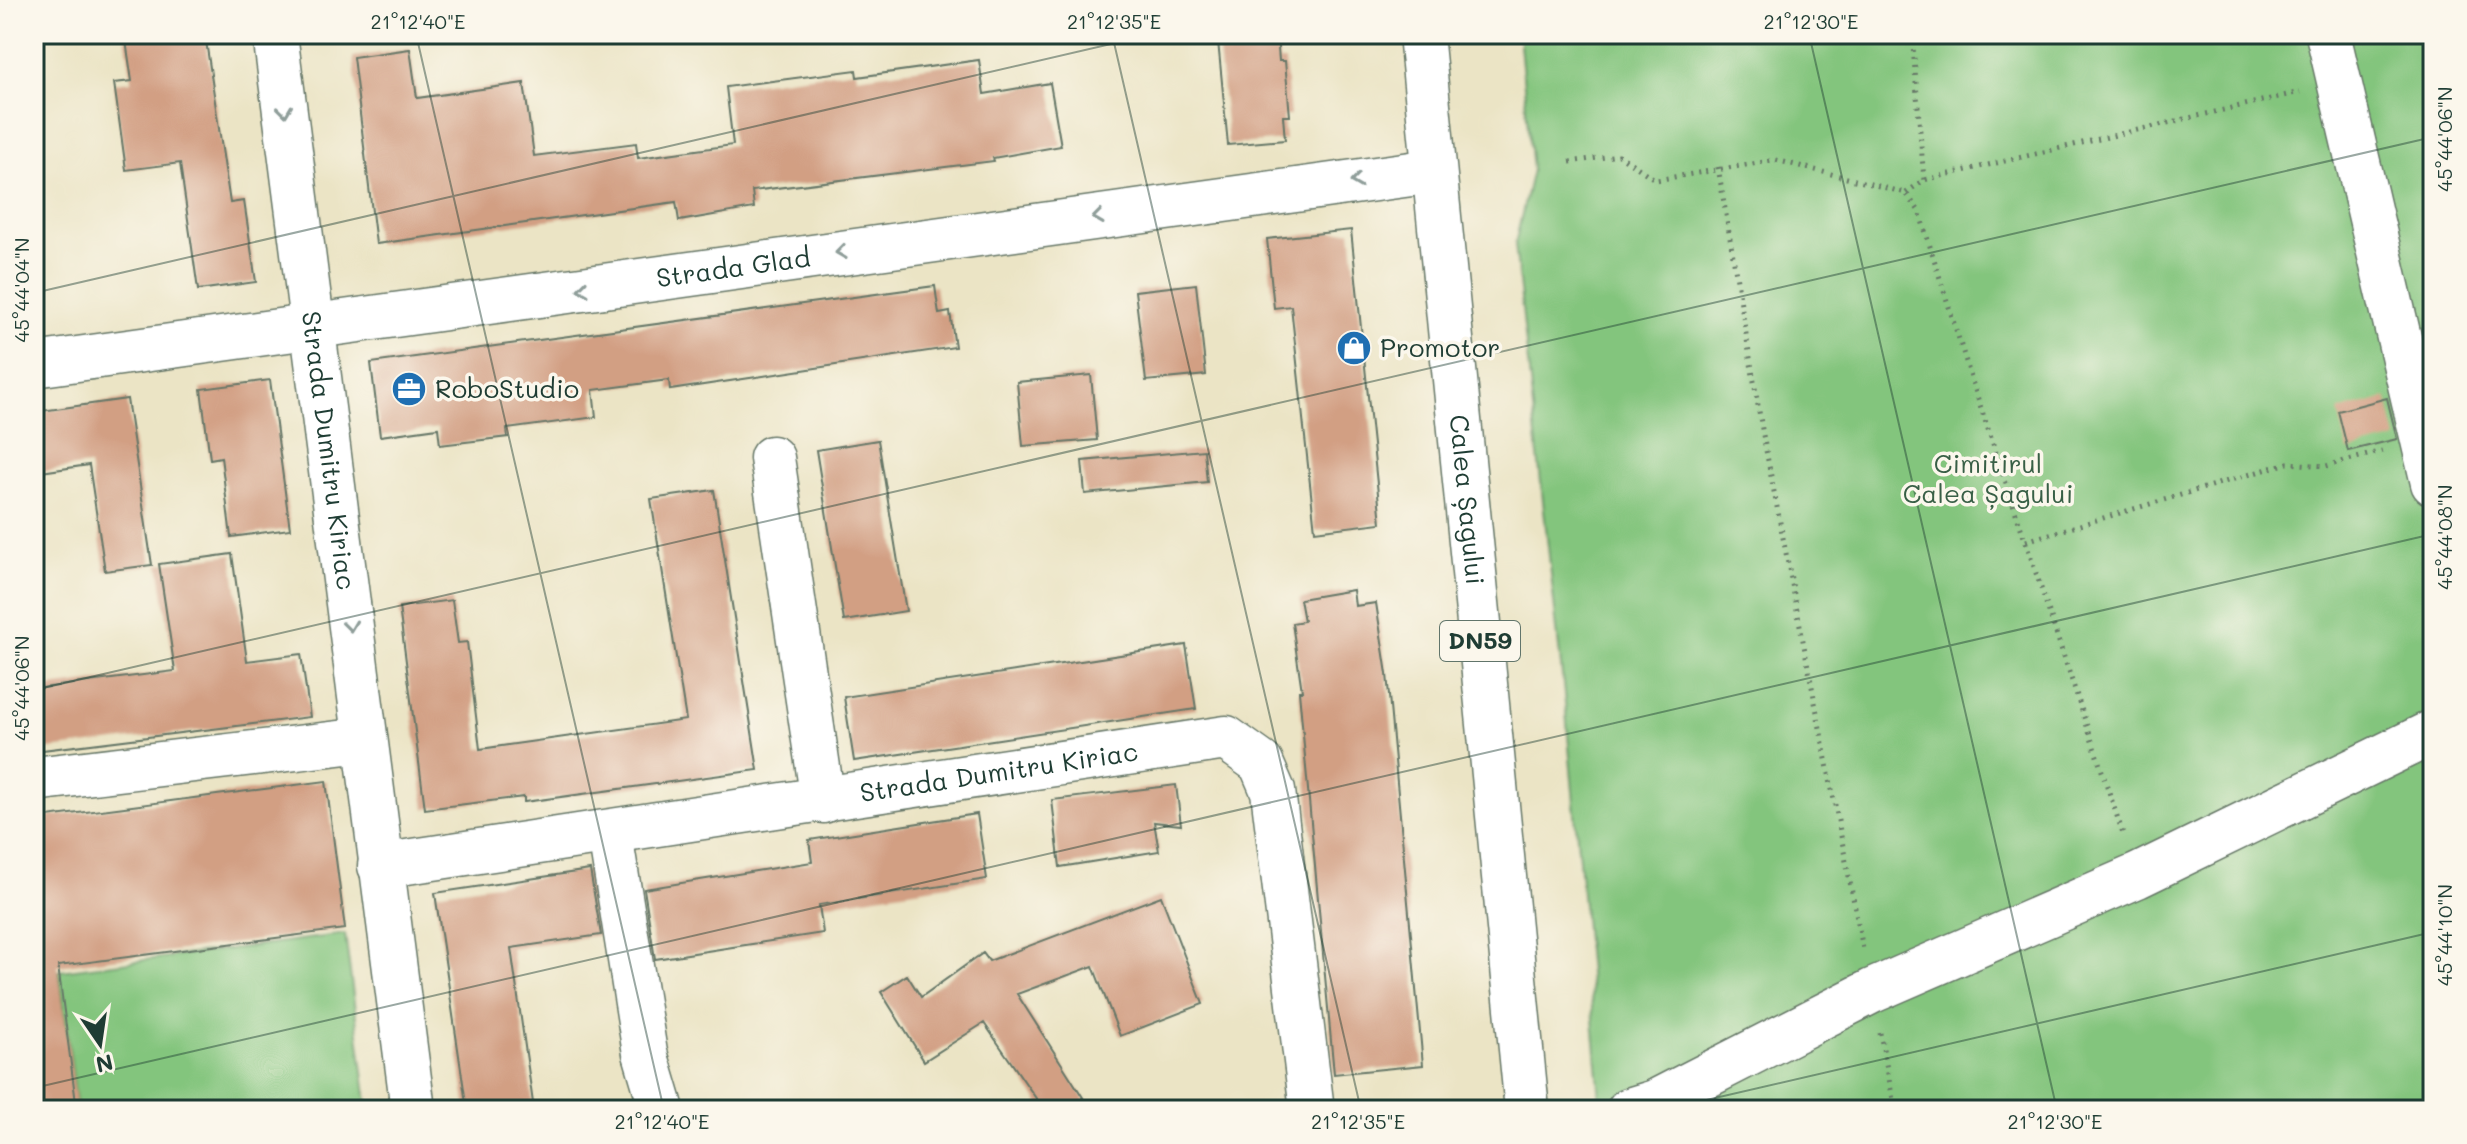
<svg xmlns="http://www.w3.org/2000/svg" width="2467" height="1144" viewBox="0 0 2467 1144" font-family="Mali,sans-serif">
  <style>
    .green { fill: #83c57d; stroke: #518158; stroke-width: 2 }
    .building { fill: #d29f83 }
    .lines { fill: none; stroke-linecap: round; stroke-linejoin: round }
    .minor-casing { stroke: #667767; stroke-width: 47 }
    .major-casing { stroke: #667767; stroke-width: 47 }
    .path { stroke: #667767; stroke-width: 5; stroke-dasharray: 2 6; stroke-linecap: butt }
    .minor { stroke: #fff; stroke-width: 44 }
    .major { stroke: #fff; stroke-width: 44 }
    .oneway { stroke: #8f9e9a }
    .ticks { fill: none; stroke: #1f3d34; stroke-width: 2; stroke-opacity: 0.45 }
    .labels { text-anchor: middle; stroke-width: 7; stroke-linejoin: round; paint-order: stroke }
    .shield { fill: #fbf7ec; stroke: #61756b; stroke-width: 2 }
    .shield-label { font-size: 24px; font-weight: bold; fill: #1f3d34 }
    .street-label { font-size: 26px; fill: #1f3d34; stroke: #fbf7ec }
    .poi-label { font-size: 26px; fill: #1f3d34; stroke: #fbf7ec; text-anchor: start }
    .park-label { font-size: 26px; fill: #385f46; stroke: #fbf7ec }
    .neatline { fill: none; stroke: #1f3d34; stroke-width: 3 }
    .ticks-label { font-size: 20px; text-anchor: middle; fill: #1f3d34 }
  </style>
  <rect width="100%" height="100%" fill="#fbf7ec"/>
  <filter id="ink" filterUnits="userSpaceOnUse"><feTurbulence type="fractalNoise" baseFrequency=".0125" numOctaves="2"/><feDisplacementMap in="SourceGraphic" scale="16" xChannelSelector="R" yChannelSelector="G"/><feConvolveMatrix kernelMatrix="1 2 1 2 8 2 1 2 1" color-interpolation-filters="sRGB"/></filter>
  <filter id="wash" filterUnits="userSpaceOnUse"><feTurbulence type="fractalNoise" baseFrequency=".006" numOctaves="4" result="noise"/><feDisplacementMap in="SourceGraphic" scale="32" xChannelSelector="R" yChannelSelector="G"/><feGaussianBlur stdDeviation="1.8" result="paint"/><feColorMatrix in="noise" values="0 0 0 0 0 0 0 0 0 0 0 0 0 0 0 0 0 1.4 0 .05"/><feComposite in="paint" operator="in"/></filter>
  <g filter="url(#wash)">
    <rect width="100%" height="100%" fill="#ebe4c5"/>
    <path class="green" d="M 1519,34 L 2433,34 L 2433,1110 L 1601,1110 L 1566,712 L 1515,244 L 1532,170 Z
      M 345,934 L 368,1110 L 77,1110 L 59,971 Z"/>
    <g id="blocks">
      <path class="building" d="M 125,34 L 205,34 L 230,203 L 244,201 L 256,282 L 198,290 L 180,163 L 126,170 L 114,83 L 132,81 Z
        M 1277,35 L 1279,61 L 1285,61 L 1290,116 L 1283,116 L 1285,140 L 1228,145 L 1218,41 Z
        M 410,49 L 417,98 L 524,83 L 534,156 L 636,143 L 638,158 L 733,145 L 726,87 L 856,70 L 857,77 L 979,60 L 984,94 L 1050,83 L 1061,146 L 993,158 L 994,161 L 752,191 L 754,208 L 679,221 L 676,202 L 376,244 L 353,57 Z
        M 1351,230 L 1381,523 L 1315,531 L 1291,306 L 1274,308 L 1267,239 Z
        M 1196,284 L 1206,375 L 1146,381 L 1135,291 Z
        M 935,286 L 939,314 L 950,312 L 955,347 L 670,390 L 669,380 L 593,390 L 596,417 L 507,429 L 508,437 L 440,445 L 438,428 L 380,436 L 371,363 Z
        M 1091,375 L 1097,440 L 1023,446 L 1017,382 Z
        M 270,380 L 290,529 L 231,537 L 221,457 L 210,459 L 201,389 Z
        M 2387,398 L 2397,439 L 2348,451 L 2338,411 Z
        M 127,399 L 152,565 L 105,571 L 89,465 L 34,473 L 34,412 Z
        M 878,440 L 906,611 L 844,621 L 816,450 Z
        M 1204,450 L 1207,482 L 1085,494 L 1082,461 Z
        M 714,490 L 758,770 L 524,802 L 524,797 L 425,809 L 399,607 L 452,600 L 458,643 L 467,642 L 480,749 L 686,720 L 651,499 Z
        M 232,554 L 247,661 L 301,654 L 310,717 L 34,751 L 34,689 L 175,671 L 159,564 Z
        M 1353,590 L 1355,606 L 1376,603 L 1387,674 L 1423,1065 L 1334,1074 L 1299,691 L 1302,691 L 1292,623 L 1304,621 L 1300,599 Z
        M 1186,645 L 1196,709 L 854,761 L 844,697 Z
        M 326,781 L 345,929 L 58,966 L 77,1110 L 34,1110 L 34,840 L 41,839 L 39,818 Z
        M 1176,785 L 1181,825 L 1154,822 L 1159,851 L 1060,867 L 1052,800 Z
        M 977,814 L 987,879 L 819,905 L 823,933 L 655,959 L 644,889 L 812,862 L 809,840 Z
        M 590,870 L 601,935 L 511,948 L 534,1110 L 467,1110 L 435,893 Z
        M 1161,896 L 1203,1004 L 1120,1036 L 1093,966 L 1017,994 L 1091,1110 L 1044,1110 L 984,1023 L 924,1061 L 881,992 L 907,975 L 921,997 L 983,953 L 989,961 Z"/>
    </g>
  </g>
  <g filter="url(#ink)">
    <use href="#blocks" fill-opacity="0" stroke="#667767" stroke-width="2"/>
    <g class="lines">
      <g class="minor-casing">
        <g id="minor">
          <path id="s1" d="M 275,34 L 413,1110"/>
          <path d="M 2328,34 L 2433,483"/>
          <path id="s2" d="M 34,365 L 1433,171"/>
          <path d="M 772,458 L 823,801"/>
          <path d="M 34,779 L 364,740"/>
          <path d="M 610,834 L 645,1053 L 662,1110"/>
          <path id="s3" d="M 380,866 L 1226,738 L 1261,763 L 1273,791 L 1312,1110"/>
          <path d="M 1629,1110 L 1655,1102 L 1872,991 L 2137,876 L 2433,732"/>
        </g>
      </g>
      <g class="major-casing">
        <g id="major">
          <path id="s4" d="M 1421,34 L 1527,1110"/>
        </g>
      </g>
      <path class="path" d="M 1912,34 L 1924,180
        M 1570,162 L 1619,155 L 1656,180 L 1776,160 L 1906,193 L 1919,211 L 1972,381 L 2124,837
        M 1718,167 L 1763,435 L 1863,949
        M 1906,193 L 1924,180 L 2300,92
        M 2026,541 L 2288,463 L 2326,466 L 2382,451
        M 1880,1033 L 1895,1110"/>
      <use href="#minor" class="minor"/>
      <use href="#major" class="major"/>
    </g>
    <defs><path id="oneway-chevron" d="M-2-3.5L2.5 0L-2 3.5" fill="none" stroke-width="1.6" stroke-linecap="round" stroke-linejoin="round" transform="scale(2)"/></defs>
    <g class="oneway">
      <use href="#oneway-chevron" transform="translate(285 111) rotate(83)"/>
      <use href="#oneway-chevron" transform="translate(1356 181) rotate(172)"/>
      <use href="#oneway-chevron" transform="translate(1098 217) rotate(172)"/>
      <use href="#oneway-chevron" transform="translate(841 252) rotate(172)"/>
      <use href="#oneway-chevron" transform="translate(583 289) rotate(172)"/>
      <use href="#oneway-chevron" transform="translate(350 626) rotate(83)"/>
    </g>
  </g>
  <path class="ticks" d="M 416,34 L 664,1110M 1112,34 L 1361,1110M 1809,34 L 2057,1110M 34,293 L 1154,34M 34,690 L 2433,137M 34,1088 L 2433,534M 1663,1110 L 2433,932"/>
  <defs>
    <g id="shop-disc" transform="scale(1.8)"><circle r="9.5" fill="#1f6fb2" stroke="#fbf7ec"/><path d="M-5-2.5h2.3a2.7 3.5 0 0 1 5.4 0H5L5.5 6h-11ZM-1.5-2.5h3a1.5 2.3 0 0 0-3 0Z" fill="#fff"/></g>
    <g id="office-disc" transform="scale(1.8)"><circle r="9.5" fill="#1f6fb2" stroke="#fbf7ec"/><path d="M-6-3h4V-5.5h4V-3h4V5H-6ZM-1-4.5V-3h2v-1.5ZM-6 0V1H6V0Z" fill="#fff"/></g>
  </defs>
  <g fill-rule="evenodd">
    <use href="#shop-disc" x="1354" y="348"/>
    <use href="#office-disc" x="409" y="389"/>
  </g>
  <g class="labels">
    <rect class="shield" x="1440" y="621" width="80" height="40" rx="6"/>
    <g class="shield-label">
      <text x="1480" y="649">DN59</text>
    </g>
    <g class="street-label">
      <text dy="9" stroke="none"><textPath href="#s2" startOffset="706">Strada Glad</textPath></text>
      <text dy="9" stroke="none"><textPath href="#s1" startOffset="420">Strada Dumitru Kiriac</textPath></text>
      <text dy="9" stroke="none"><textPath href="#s4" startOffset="468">Calea Șagului</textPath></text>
      <text dy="9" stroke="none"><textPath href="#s3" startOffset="626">Strada Dumitru Kiriac</textPath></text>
    </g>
    <g class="poi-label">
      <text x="1380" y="357">Promotor</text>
      <text x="435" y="398">RoboStudio</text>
    </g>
    <g class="park-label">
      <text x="1988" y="473">Cimitirul<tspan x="1988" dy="30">Calea Șagului</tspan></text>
    </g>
  </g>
  <rect width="2467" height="1144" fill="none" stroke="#fbf7ec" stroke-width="88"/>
  <g transform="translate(100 1044) rotate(167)" stroke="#fbf7ec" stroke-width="6" paint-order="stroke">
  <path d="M0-6L14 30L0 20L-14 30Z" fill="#1f3d34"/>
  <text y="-12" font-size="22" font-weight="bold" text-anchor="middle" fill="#1f3d34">N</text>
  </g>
  <rect x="44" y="44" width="2379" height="1056" class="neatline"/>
  <g class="ticks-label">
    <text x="418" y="29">21°12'40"E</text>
    <text x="1114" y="29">21°12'35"E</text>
    <text x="1811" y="29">21°12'30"E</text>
    <text transform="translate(2445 139) rotate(-90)" y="7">45°44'06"N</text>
    <text transform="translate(22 290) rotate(-90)" y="7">45°44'04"N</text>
    <text transform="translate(2445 537) rotate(-90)" y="7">45°44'08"N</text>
    <text transform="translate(22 688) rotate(-90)" y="7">45°44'06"N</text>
    <text transform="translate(2445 935) rotate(-90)" y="7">45°44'10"N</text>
    <text x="662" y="1129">21°12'40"E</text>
    <text x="1358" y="1129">21°12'35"E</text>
    <text x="2055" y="1129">21°12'30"E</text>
  </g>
</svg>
